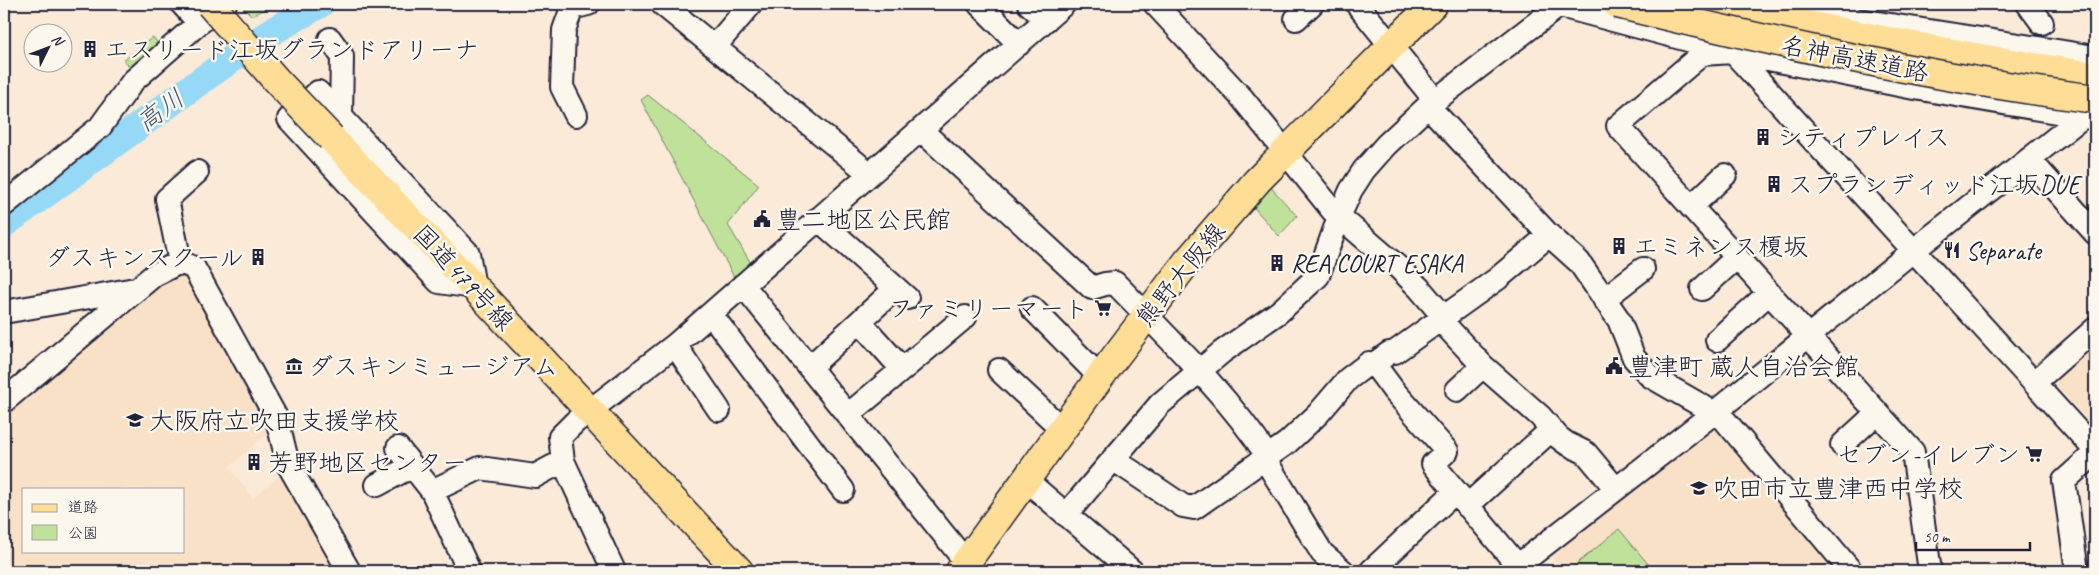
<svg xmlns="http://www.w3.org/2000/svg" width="2099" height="575" viewBox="0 0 2099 575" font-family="Caveat,'Klee One',sans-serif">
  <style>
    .built { fill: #f9e1c8; fill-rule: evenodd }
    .green { fill: #c0e19a; stroke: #71826a }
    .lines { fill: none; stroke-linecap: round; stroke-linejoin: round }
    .river { stroke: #95d9f7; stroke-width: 28 }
    .minor-casing { stroke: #22223b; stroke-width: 26 }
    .major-casing { stroke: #22223b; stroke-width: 31 }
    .highway-casing { stroke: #22223b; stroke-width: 31 }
    .minor { stroke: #fbf7ec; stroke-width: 22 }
    .major { stroke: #fedd96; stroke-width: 28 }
    .highway { stroke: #fedd96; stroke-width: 28 }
    .highway-bridge-casing { stroke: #22223b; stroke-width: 31; stroke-linecap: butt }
    .highway-bridge { stroke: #fedd96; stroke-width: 28 }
    .labels { text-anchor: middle; stroke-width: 5; stroke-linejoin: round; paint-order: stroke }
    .poi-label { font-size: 25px; fill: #22223b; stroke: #fbf7ec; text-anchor: start }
    .street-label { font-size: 25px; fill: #22223b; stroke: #fbf7ec }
    .water-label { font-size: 26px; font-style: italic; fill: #445973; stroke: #fbf7ec }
  </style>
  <rect width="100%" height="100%" fill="#faead7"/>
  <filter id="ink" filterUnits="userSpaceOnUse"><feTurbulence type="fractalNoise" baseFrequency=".02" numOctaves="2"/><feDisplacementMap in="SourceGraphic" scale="10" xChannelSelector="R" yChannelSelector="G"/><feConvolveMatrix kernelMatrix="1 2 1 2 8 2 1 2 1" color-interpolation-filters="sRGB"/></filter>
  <g filter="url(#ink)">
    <path class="built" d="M 173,273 L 192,281 L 272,429 L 229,467 L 253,498 L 283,473 L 339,571 L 4,571 L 4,412 ZM 24,489 L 184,489 L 184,551 L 24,551 Z
      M 2095,341 L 2095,428 L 2056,385 L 2057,376 Z
      M 1709,425 L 1716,426 L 1839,571 L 1563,571 L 1550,556 L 1551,550 Z"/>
    <path class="green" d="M 240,4 L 275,4 L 252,16 Z
      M 153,37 L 162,49 L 133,72 L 124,60 Z
      M 648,95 L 759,185 L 728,225 L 752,265 L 735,279 L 641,100 Z
      M 1267,183 L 1297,216 L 1279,236 L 1249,202 Z
      M 1619,529 L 1654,571 L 1577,571 L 1573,567 Z"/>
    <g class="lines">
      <path class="river" d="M 4,224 L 206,77 L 271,32 L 320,4"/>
      <g class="minor-casing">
        <path id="minor" d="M 182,4 L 199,23
          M 662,4 L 870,174
          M 979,4 L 1019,44
          M 1029,4 L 1046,20
          M 1155,4 L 1242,98 L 1333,211 L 1398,267 L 1419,288 L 1437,309 L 1445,325 L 1483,366 L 1540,416 L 1558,437 L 1566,443 L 1586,453 L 1616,489
          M 1357,4 L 1435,100
          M 1553,4 L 1733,52 L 1909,87 L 2092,118
          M 1695,4 L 1733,52 L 2095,450
          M 1790,4 L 1859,20 L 2095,57
          M 2028,4 L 2042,23
          M 1296,19 L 1312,4
          M 330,39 L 342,56 L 341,117
          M 711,44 L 722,38 L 751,4
          M 1733,52 L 1702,54 L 1618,126 L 1913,452 L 1930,571
          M 318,92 L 468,253 L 474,287 L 439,282 L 289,119 Z
          M 1428,106 L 1549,235 L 1579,262 L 1619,320 L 1634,358 L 1650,376 L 1723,418 L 1851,571
          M 576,115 L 562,87 L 564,30 L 572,8 L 588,4
          M 921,130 L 1092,288 L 1105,284 L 1115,283 C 1169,339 1225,392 1268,457 L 1269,466 L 1322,553 L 1343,571
          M 2029,159 L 2095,233
          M 4,205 L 100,127 L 133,81 L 199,23 L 225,4
          M 1691,207 L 1725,175
          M 818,219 L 907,298
          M 180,262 L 167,199 L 197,172
          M 743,285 L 966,562
          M 1702,289 L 1737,257
          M 1604,299 L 1643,269
          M 1032,308 L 1100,377
          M 4,312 L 135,289
          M 711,314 L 843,490
          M 860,322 L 902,369
          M 1717,340 L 1769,293
          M 675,345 L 719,410
          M 1374,364 L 1394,391 L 1447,451 L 1433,464 L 1518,566
          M 810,367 L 896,288
          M 999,370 L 1062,429
          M 2035,382 L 2095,329
          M 1457,390 L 1483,366
          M 4,401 L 154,275 L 180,262 L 194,268 L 277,419 L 288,464 L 349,571
          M 848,415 L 965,317
          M 1842,445 L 1877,413
          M 398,448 L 432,491 L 469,571
          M 1113,459 L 1183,506 L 1194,508 L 1287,443 L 1318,414 L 1348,379 L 1369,363 L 1374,364 L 1389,353 L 1395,352 L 1497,279 L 1549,235
          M 1026,480 L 1132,571
          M 377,485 L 412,466
          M 432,491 L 480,468 L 535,476 L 563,461
          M 1467,506 L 1551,430
          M 1066,515 L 1160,404 L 1222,352 L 1279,312 L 1318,276 L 1339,217 L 1351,190 L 1364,170 L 1386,145 L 1428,106 L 1560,5
          M 614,571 L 563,461 L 560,437 L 575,422 L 675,345 L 1064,4
          M 1371,571 L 1455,492
          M 1511,571 L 1715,412 L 1914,250 L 2095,107
          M 2077,571 L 2064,481 L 2095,453"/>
      </g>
      <g class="major-casing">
        <path id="major" d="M 960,571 L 1100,377 L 1187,262 L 1257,181 L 1433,4"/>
      </g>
      <g class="highway-casing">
        <path id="highway" d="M 1709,4 C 1837,32 1965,58 2095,76
          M 331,138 L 474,287 L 739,571"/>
      </g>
      <use href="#minor" class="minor"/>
      <use href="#major" class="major"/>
      <use href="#highway" class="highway"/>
      <g class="highway-bridge-casing">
        <path id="highway-bridge" d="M 210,4 L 276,80 L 331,138
          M 1617,4 C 1775,43 1934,78 2095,99"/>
      </g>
      <use href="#highway-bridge" class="highway-bridge"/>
    </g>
  </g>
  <defs>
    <g id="building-bare" transform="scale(1.35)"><path d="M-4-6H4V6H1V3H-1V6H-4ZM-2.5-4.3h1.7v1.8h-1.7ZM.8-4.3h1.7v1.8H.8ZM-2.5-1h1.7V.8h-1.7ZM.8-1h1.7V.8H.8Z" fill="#22223b" stroke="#fbf7ec" stroke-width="2.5" paint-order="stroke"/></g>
    <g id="civic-bare" transform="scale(1.35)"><path d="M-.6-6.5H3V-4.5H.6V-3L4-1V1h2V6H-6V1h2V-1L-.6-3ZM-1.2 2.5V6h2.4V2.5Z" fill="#22223b" stroke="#fbf7ec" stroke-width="2.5" paint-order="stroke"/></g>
    <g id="restaurant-bare" transform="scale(1.35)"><path d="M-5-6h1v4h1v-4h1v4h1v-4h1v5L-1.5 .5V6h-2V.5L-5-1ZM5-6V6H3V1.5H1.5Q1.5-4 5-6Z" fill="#22223b" stroke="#fbf7ec" stroke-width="2.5" paint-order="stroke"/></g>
    <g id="supermarket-bare" transform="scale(1.35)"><path d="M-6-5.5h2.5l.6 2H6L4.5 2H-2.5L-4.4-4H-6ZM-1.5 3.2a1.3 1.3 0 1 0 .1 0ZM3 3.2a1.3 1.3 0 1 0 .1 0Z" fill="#22223b" stroke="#fbf7ec" stroke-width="2.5" paint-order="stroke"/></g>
    <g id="museum-bare" transform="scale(1.35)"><path d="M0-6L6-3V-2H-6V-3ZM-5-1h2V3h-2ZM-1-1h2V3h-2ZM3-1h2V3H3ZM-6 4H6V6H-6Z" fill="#22223b" stroke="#fbf7ec" stroke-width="2.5" paint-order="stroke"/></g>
    <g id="school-bare" transform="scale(1.35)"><path d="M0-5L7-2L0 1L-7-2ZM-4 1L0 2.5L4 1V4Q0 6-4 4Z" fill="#22223b" stroke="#fbf7ec" stroke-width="2.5" paint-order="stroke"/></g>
  </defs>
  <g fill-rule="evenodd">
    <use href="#building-bare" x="90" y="49"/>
    <use href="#building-bare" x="1763" y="137"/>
    <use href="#building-bare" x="1774" y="184"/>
    <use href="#civic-bare" x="762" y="219"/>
    <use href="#building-bare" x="1619" y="246"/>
    <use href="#restaurant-bare" x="1952" y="250"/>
    <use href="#building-bare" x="258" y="257"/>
    <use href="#building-bare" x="1277" y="263"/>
    <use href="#supermarket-bare" x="1103" y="308"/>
    <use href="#museum-bare" x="294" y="366"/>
    <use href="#civic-bare" x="1614" y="366"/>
    <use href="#school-bare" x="135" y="420"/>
    <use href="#supermarket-bare" x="2034" y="454"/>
    <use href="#building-bare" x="254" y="462"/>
    <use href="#school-bare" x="1699" y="488"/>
  </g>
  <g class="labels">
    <g class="poi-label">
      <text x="104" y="58">エスリード江坂グランドアリーナ</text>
      <text x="1777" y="146">シティプレイス</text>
      <text x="1788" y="193">スプランディッド江坂DUE</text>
      <text x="776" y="228">豊二地区公民館</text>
      <text x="1633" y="255">エミネンス榎坂</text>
      <text x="1966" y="259">Separate</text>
      <text x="244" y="266" text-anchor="end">ダスキンスクール</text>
      <text x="1291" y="272">REA COURT ESAKA</text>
      <text x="1089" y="317" text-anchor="end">ファミリーマート</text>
      <text x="308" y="375">ダスキンミュージアム</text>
      <text x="1628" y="375">豊津町 蔵人自治会館</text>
      <text x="149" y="429">大阪府立吹田支援学校</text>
      <text x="2020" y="463" text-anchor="end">セブン-イレブン</text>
      <text x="268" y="471">芳野地区センター</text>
      <text x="1713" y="497">吹田市立豊津西中学校</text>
    </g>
    <g class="street-label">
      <text transform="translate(1855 58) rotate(11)" y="9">名神高速道路</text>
      <text transform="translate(1180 274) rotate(-51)" y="9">熊野大阪線</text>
      <text transform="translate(464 277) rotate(47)" y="9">国道479号線</text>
    </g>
    <g class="water-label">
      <text transform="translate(160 110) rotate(-36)" y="9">高川</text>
    </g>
  </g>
  <rect width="2099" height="575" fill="none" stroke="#fbf7ec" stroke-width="20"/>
  <rect x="10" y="10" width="2079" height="555" fill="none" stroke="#22223b" stroke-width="2" filter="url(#ink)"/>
  <rect x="22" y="488" width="162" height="65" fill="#fbf7ec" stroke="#a4a2a5"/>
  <rect x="32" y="504" width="25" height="8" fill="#fedd96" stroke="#a4a2a5"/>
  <text x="68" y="512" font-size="15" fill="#22223b">道路</text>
  <rect x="32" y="525" width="25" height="15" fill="#c0e19a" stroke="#a4a2a5"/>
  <text x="68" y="538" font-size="15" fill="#22223b">公園</text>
  <g transform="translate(48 48) rotate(48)"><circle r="24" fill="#fbf7ec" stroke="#a4a2a5"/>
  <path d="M0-4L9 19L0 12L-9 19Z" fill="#22223b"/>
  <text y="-8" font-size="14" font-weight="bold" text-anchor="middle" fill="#22223b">N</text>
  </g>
  <path d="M1916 542v8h114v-8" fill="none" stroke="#22223b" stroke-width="2.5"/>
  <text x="1924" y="542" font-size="15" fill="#22223b" stroke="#fbf7ec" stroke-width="4" paint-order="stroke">50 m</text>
</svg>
